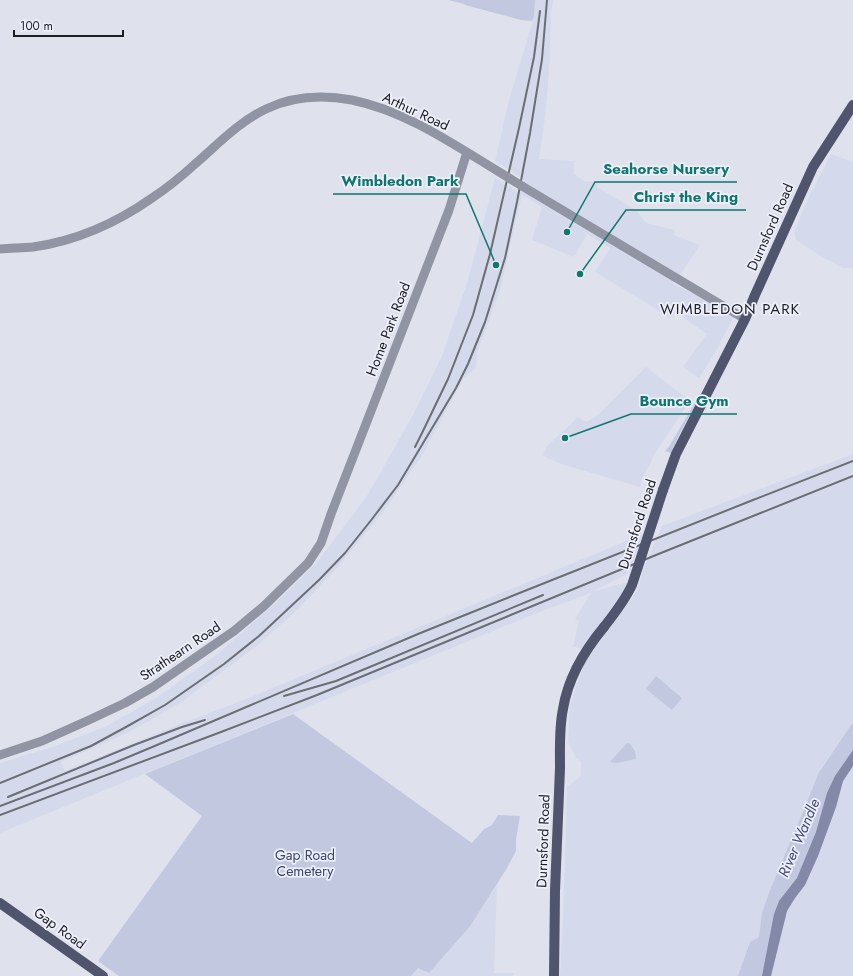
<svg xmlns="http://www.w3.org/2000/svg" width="853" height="976" viewBox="0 0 853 976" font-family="Jost,sans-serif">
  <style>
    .built { fill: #d5d9ec }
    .green { fill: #c3c8e1 }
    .water { fill: #8389a7 }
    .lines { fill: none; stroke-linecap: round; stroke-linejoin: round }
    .minor { stroke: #9194a2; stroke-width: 9 }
    .major { stroke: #50546c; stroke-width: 10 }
    .rail { stroke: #6b6d74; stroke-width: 2 }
    .minor-bridge { stroke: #9194a2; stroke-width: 9 }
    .major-bridge { stroke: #50546c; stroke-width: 10 }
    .labels { text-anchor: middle; stroke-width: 3.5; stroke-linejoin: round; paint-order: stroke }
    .street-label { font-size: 14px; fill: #1d1e22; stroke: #edeffb }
    .park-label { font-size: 14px; fill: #3c436f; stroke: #edeffb }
    .neighbourhood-label { font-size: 15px; letter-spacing: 1px; fill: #1d1e22; stroke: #edeffb }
    .water-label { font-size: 15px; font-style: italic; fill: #464d7a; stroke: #edeffb }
    .leader { fill: none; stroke: #0f766e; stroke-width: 1.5 }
    .callout-dot { fill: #0f766e; stroke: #edeffb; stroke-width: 1.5 }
    .callout-label { font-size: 15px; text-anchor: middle; font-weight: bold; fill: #0f766e; stroke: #edeffb; stroke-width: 3.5; stroke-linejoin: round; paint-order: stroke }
  </style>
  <rect width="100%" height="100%" fill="#dfe2ed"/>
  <path class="built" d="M 535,0 L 553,0 L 551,14 L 550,55 L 548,85 L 545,117 L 539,159 L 574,161 L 574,174 L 584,181 L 600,182 L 597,187 L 637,211 L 646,223 L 675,230 L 674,235 L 700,245 L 682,272 L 672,283 L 730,313 L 734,318 L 720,342 L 721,343 L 699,378 L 683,367 L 707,334 L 688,321 L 677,311 L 671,318 L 595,272 L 610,248 L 587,234 L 574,257 L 532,240 L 542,207 L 522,195 L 515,223 L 501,288 L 477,353 L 476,368 L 463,379 L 423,454 L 383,512 L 369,529 L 336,569 L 297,610 L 258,645 L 183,701 L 158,716 L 127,733 L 61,762 L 65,771 L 178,725 L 251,697 L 643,534 L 629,573 L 594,591 L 628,582 L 622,593 L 613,608 L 581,648 L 573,647 L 579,621 L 575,619 L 591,593 L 542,611 L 0,833 L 0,763 L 52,747 L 105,727 L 156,698 L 219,653 L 283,596 L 318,561 L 367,496 L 413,415 L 442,356 L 468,280 L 495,178 L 520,193 L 525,180 L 495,161 L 509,100 L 534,17 Z
    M 831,154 L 853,162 L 853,268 L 843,268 L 824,258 L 796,240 L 794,232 L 808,199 Z
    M 646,367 L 690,401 L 657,450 L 642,479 L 640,487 L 564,465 L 547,458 L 543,455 L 546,447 L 570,425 L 577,417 L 587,422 L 599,414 Z
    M 853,454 L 853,722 L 818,774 L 809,797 L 770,890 L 762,913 L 759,938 L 750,942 L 738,976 L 560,976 L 564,891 L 567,787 L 581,776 L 581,762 L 575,756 L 568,742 L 570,705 L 576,687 L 583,668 L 590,654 L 602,639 L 637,591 L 645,564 L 662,526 Z
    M 853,766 L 853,976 L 771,976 L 787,911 L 795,898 L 805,885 L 818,856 L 836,807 L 843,781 Z
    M 497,885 L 494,973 L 514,973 L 513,976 L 411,976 L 418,968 L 471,925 Z"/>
  <path class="green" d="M 448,0 L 535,0 L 534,17 L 532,21 L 521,20 L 465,5 L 464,4 Z
    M 700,394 L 701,395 L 679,435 L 671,453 L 665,451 L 670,445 Z
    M 656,676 L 682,698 L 672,710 L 646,689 Z
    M 293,714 L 472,843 L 484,829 L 492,825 L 498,815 L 520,816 L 516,840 L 516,851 L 507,868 L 471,925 L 429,973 L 418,968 L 411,976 L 119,976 L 98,961 L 202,816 L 145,774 Z
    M 853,722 L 853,766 L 843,781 L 836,807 L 818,856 L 805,885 L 795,898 L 787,911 L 771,976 L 738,976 L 750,942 L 759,937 L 762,913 L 770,890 L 809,797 L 818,774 Z
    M 627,743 L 629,743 C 634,748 636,752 636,759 L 617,763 L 610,762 Z"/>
  <path class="water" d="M 853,750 L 853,766 L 843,781 L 836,807 L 818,856 L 805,885 L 795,898 L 787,911 L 771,976 L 762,976 L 774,914 L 779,901 L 797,878 L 816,832 L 827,793 L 835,776 Z"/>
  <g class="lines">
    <path class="minor" d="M 522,186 L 745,319
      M 0,249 C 11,248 22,248 33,247 C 76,241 118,222 152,198 C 167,188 182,176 195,164 C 217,145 240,121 266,109 C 293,96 324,95 352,100 C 405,111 450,142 496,170
      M 0,755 L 42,741 L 89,720 L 125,703 L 153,687 L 234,631 L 264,606 L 308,563 L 321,543 L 331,514 L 449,210 L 467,152"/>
    <path class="major" d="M 663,490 L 676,454 L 745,319 L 755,295 L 813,167 L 853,105
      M 0,903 L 103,976
      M 554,976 L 555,891 L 560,768 C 560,749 559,728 563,709 C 568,678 584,651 604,627"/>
    <path class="rail" d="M 415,447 L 423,431 L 448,379 L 473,315 L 490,254 L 519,128 L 534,57 L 540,11
      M 284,696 L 336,681 L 543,595
      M 0,783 L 91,746 L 126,727 L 165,705 L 224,664 L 259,636 L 319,580 L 345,553 L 372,519 L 398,485 L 456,388 L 468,364 L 485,322 L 505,258 L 517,202 L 530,133 L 542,59 L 547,0
      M 8,797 L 134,745 L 182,727 L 205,720
      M 0,806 L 114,763 L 157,745 L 418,634 L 522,592 L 753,500 L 853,461
      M 0,815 L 221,732 L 317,695 L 656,555 L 853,476"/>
    <path class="minor-bridge" d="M 496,170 L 522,186"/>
    <path class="major-bridge" d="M 604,627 C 615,613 625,600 632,585 L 663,490"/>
  </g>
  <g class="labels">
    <g class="street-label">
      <text transform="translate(416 111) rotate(25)" y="5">Arthur Road</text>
      <text transform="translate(770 227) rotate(-66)" y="5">Durnsford Road</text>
      <text transform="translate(388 329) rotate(-69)" y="5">Home Park Road</text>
      <text transform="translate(637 524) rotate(-72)" y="5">Durnsford Road</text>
      <text transform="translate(180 651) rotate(-34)" y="5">Strathearn Road</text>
      <text transform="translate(543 841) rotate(-88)" y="5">Durnsford Road</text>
      <text transform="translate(60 928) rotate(36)" y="5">Gap Road</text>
    </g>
    <g class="park-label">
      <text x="305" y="860">Gap Road<tspan x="305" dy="16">Cemetery</tspan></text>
    </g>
    <g class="neighbourhood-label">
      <text x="730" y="314">WIMBLEDON PARK</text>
    </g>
    <g class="water-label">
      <text transform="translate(799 838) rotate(-67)" y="5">River Wandle</text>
    </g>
  </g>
  <path class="leader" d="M567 232L595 182H737M496 265L466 194H333M580 274L626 210H746M565 438L631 414H737"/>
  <g class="callout-dot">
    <circle cx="567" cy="232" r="4"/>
    <circle cx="496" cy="265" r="4"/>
    <circle cx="580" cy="274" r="4"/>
    <circle cx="565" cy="438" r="4"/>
  </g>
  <g class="callout-label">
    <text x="666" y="174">Seahorse Nursery</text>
    <text x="400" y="186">Wimbledon Park</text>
    <text x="686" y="202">Christ the King</text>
    <text x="684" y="406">Bounce Gym</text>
  </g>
  <path d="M14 30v6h109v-6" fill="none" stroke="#1d1e22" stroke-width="2"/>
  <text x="20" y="30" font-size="12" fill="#1d1e22" stroke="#edeffb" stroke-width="3" paint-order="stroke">100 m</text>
</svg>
